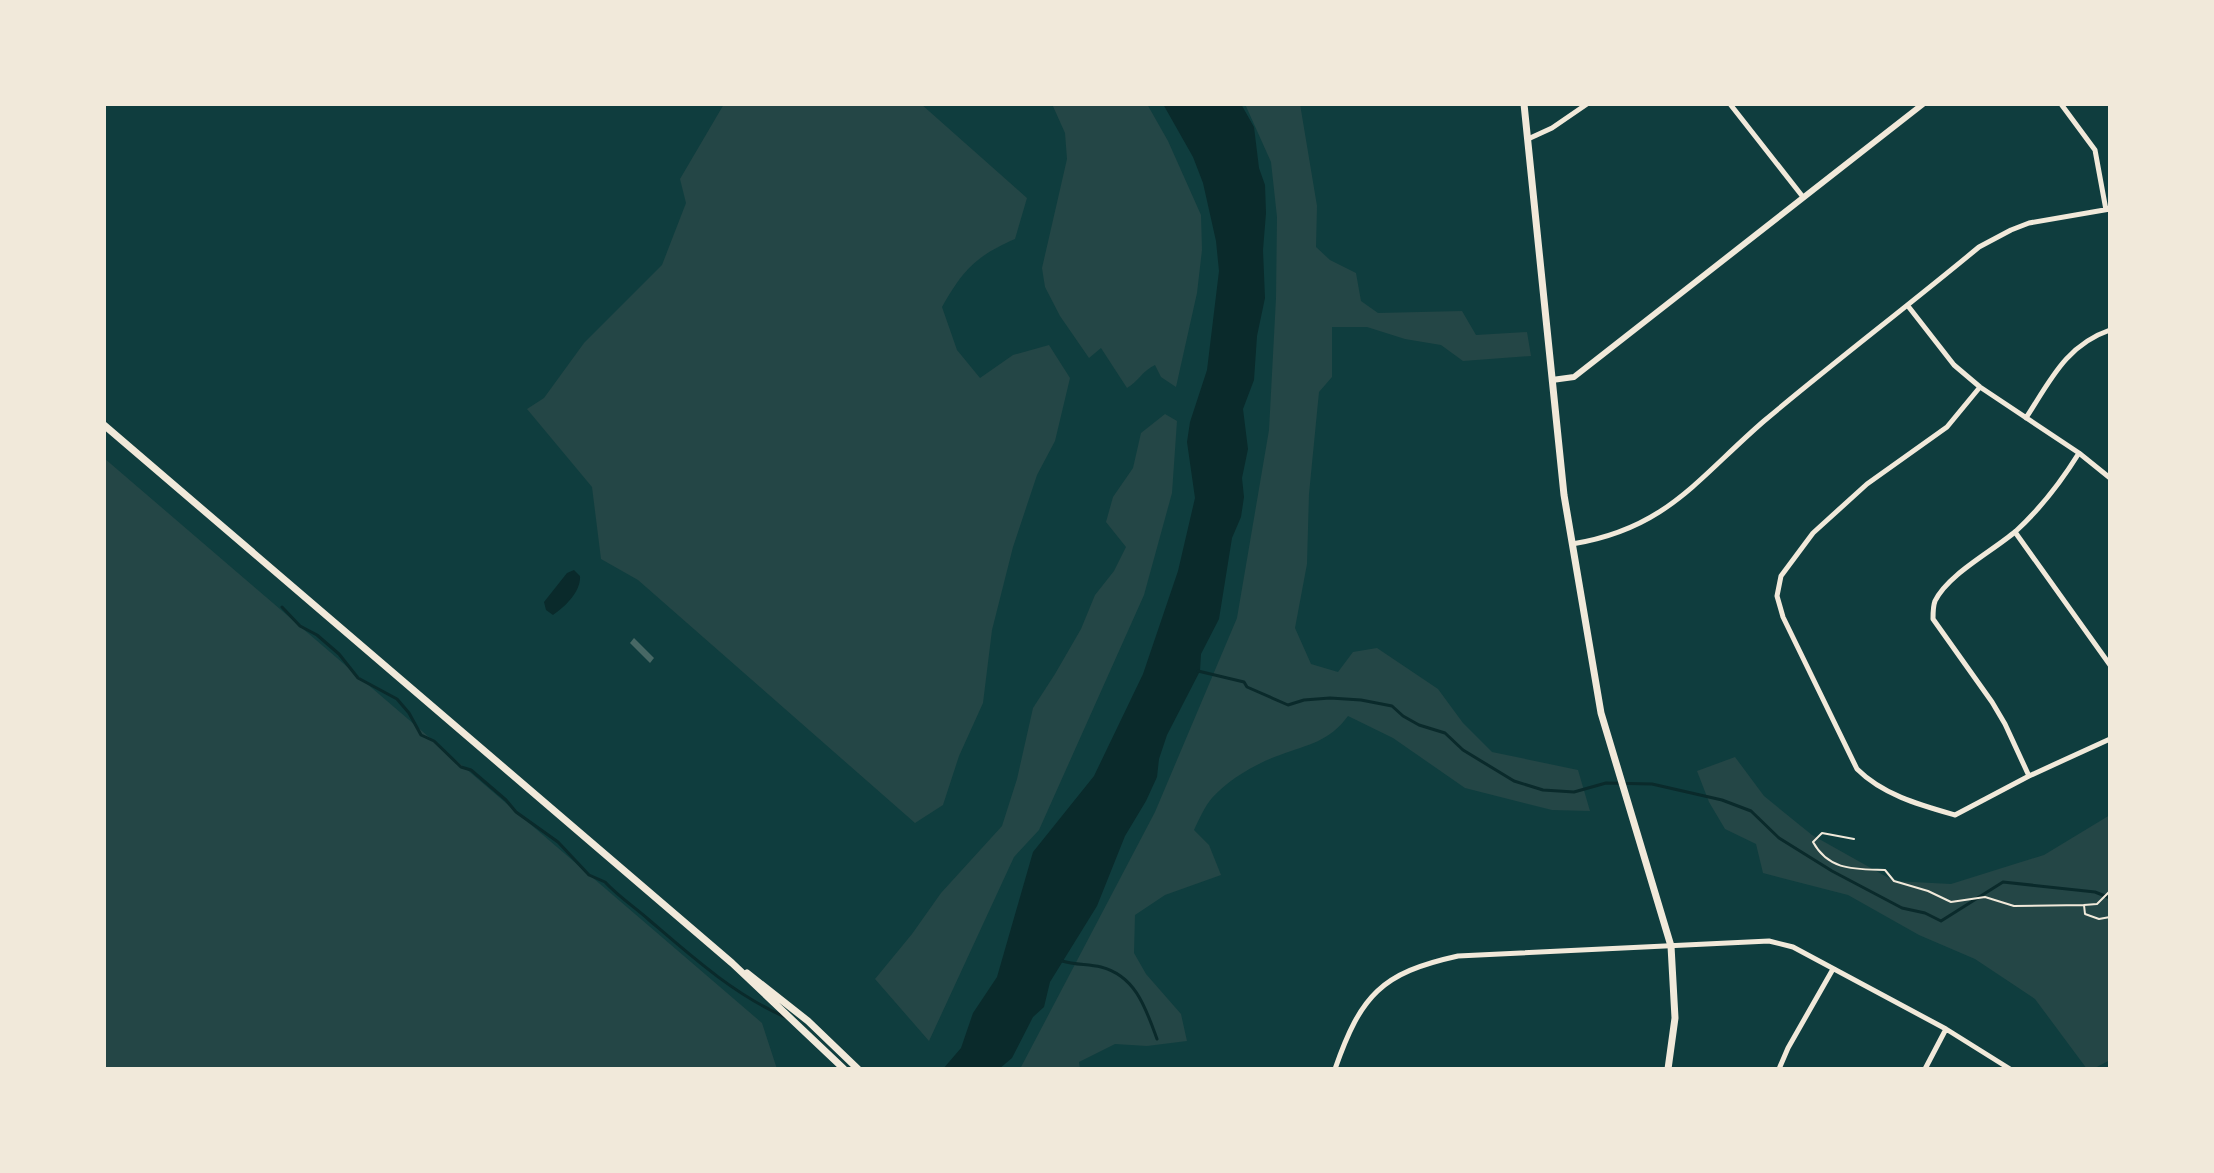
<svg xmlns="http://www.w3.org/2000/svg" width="2214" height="1173" viewBox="0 0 2214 1173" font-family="'Work Sans',sans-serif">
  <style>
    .green { fill: #244646 }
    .water { fill: #0a2a2b }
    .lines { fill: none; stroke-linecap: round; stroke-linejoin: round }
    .stream { stroke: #0a2a2b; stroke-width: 3 }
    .building { fill: #486865 }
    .path { stroke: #f1e9da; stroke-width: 2 }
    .minor { stroke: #f1e9da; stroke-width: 5 }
    .tertiary { stroke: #f1e9da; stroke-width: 6 }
    .secondary { stroke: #f1e9da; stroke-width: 7 }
  </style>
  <rect width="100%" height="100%" fill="#0f3d3e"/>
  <path class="green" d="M 724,104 L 921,104 L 1027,198 L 1015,239 C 976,256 963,270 942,307 L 957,350 L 980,378 L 1013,355 L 1049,345 L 1070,378 L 1055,441 L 1037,475 L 1013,547 L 992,630 L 983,703 L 959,756 L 943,805 L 915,823 L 638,580 L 601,559 L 592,487 L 527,409 L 544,398 L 584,343 L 662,265 L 686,203 L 680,179 Z
    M 1052,104 L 1147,104 L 1168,141 L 1201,215 L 1202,250 L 1197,293 L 1176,387 L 1161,377 L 1155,365 C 1142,371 1139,381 1127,388 L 1101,348 L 1089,358 L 1060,316 L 1045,287 L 1042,268 L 1067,159 L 1065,133 Z
    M 1245,104 L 1300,104 L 1317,206 L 1316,247 L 1330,260 L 1356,273 L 1361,301 L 1378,313 L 1462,311 L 1476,335 L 1527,332 L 1531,356 L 1463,361 L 1441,345 L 1405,339 L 1367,327 L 1332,327 L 1332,377 L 1319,392 L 1309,494 L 1307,564 L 1295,628 L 1311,664 L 1338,672 L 1353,652 L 1377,648 L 1438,689 L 1463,723 L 1492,752 L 1578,770 L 1590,811 L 1552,810 L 1465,788 L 1393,738 L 1348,716 C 1329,742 1309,744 1280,755 C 1257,763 1229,779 1212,798 C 1205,806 1199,819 1194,830 L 1209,845 L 1221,875 L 1165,895 L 1135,915 L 1134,953 L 1146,974 L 1181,1014 L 1187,1041 L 1147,1046 L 1115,1044 L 1079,1062 L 1080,1069 L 1020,1069 L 1155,812 L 1237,618 L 1269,430 L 1276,298 L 1277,217 L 1271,162 Z
    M 1165,414 L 1177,421 L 1172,493 L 1144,595 L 1039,830 L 1014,857 L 929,1041 L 875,979 L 912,934 L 941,893 L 1002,826 L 1017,779 L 1033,708 L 1055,674 L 1081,629 L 1095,595 L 1114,571 L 1126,547 L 1106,522 L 1113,497 L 1133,468 L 1141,433 Z
    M 104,458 L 762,1023 L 777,1069 L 104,1069 Z
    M 1735,757 L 1764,796 L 1812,835 L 1894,881 L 1951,884 L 2044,855 L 2110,815 L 2110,1060 L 2093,1069 L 2087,1069 L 2035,999 L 1975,959 L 1919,935 L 1848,895 L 1763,873 L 1756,844 L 1725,829 L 1709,802 L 1697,771 Z"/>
  <path class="water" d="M 1163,104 L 1241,104 L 1254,127 L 1259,168 L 1265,185 L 1266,213 L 1263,250 L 1265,298 L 1257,336 L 1254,380 L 1243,409 L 1248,449 L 1242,478 L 1244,497 L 1241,517 L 1232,538 L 1219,619 L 1201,654 L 1200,671 L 1167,735 L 1159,759 L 1157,777 L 1146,801 L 1125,836 L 1097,906 L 1050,982 L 1044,1007 L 1033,1017 L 1012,1058 L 999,1069 L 943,1069 L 961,1048 L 973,1013 L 997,977 L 1033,852 L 1094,776 L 1143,674 L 1178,571 L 1195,498 L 1187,442 L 1190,422 L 1207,370 L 1219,271 L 1216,241 L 1203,183 L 1193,157 Z
    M 574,570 L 580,576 C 581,591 566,606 553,615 L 546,610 L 544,602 L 567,573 Z"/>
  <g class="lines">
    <path class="stream" d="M 282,607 L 300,626 L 317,635 L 339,654 L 358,678 L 397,699 L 409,713 L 421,735 L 434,741 L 461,767 L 471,770 L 506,800 L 516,812 L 558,842 L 589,875 L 605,882 C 618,896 633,906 648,919 C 690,955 733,994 785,1017
      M 1198,671 L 1244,682 L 1247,687 L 1288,705 L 1304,700 L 1330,698 L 1361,700 L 1392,706 L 1403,716 L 1419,725 L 1445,733 L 1463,750 L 1514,781 L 1543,790 L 1574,792 L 1606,783 L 1652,784 L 1722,800 L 1751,811 L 1779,838 L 1832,871 L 1902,908 L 1925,913 L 1941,921 L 2003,882 L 2095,892 L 2110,898
      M 1062,961 C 1075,965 1088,964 1101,967 C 1136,976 1146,1009 1157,1039"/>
  </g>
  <path class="building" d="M 634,638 L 654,658 L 650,663 L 630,643 Z"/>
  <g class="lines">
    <path class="path" d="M 1854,839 L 1822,833 L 1813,842 C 1829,871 1855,869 1885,870 L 1894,881 L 1928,891 L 1951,902 L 1985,897 L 2014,906 L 2084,905
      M 2110,891 L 2097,904 L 2084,905 L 2085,914 L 2099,919 L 2110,917"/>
    <path class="minor" d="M 1730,104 L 1803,197
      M 2061,104 L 2095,150 L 2106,210
      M 1528,139 L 1552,128 L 1587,104
      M 1908,306 L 1954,365 L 1980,387 L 2079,453 L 2110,478
      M 1980,387 L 1947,427 L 1867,484 L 1813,533 L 1781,576 L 1777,596 L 1783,617 L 1857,769 C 1883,795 1920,805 1955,815 L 2029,776 L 2110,739
      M 2026,418 C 2050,381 2066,345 2110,330
      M 2015,532 L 2110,665
      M 1572,544 C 1666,529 1697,479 1764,421 C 1834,362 1908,306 1979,247 L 2011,230 L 2029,223 L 2110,209
      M 2029,776 L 2005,724 L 1992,702 L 1933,619 C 1933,613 1933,606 1935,601 C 1948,574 1993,551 2016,531 C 2041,508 2061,482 2079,453
      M 1335,1069 C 1361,995 1381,973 1458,956 L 1769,941 L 1793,947 L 1946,1029 L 2010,1069
      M 1779,1069 L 1788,1048 L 1833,969
      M 1925,1069 L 1946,1029"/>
    <path class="tertiary" d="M 1552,380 L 1574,377 L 1923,104"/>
    <path class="secondary" d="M 1524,104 L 1564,495 L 1601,713 L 1671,946 L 1675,1018 L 1668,1069
      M 104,425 L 732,963 L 844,1069
      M 747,973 L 808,1021 L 858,1069"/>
  </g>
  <rect width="2214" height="1173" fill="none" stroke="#f1e9da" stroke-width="212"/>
</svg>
